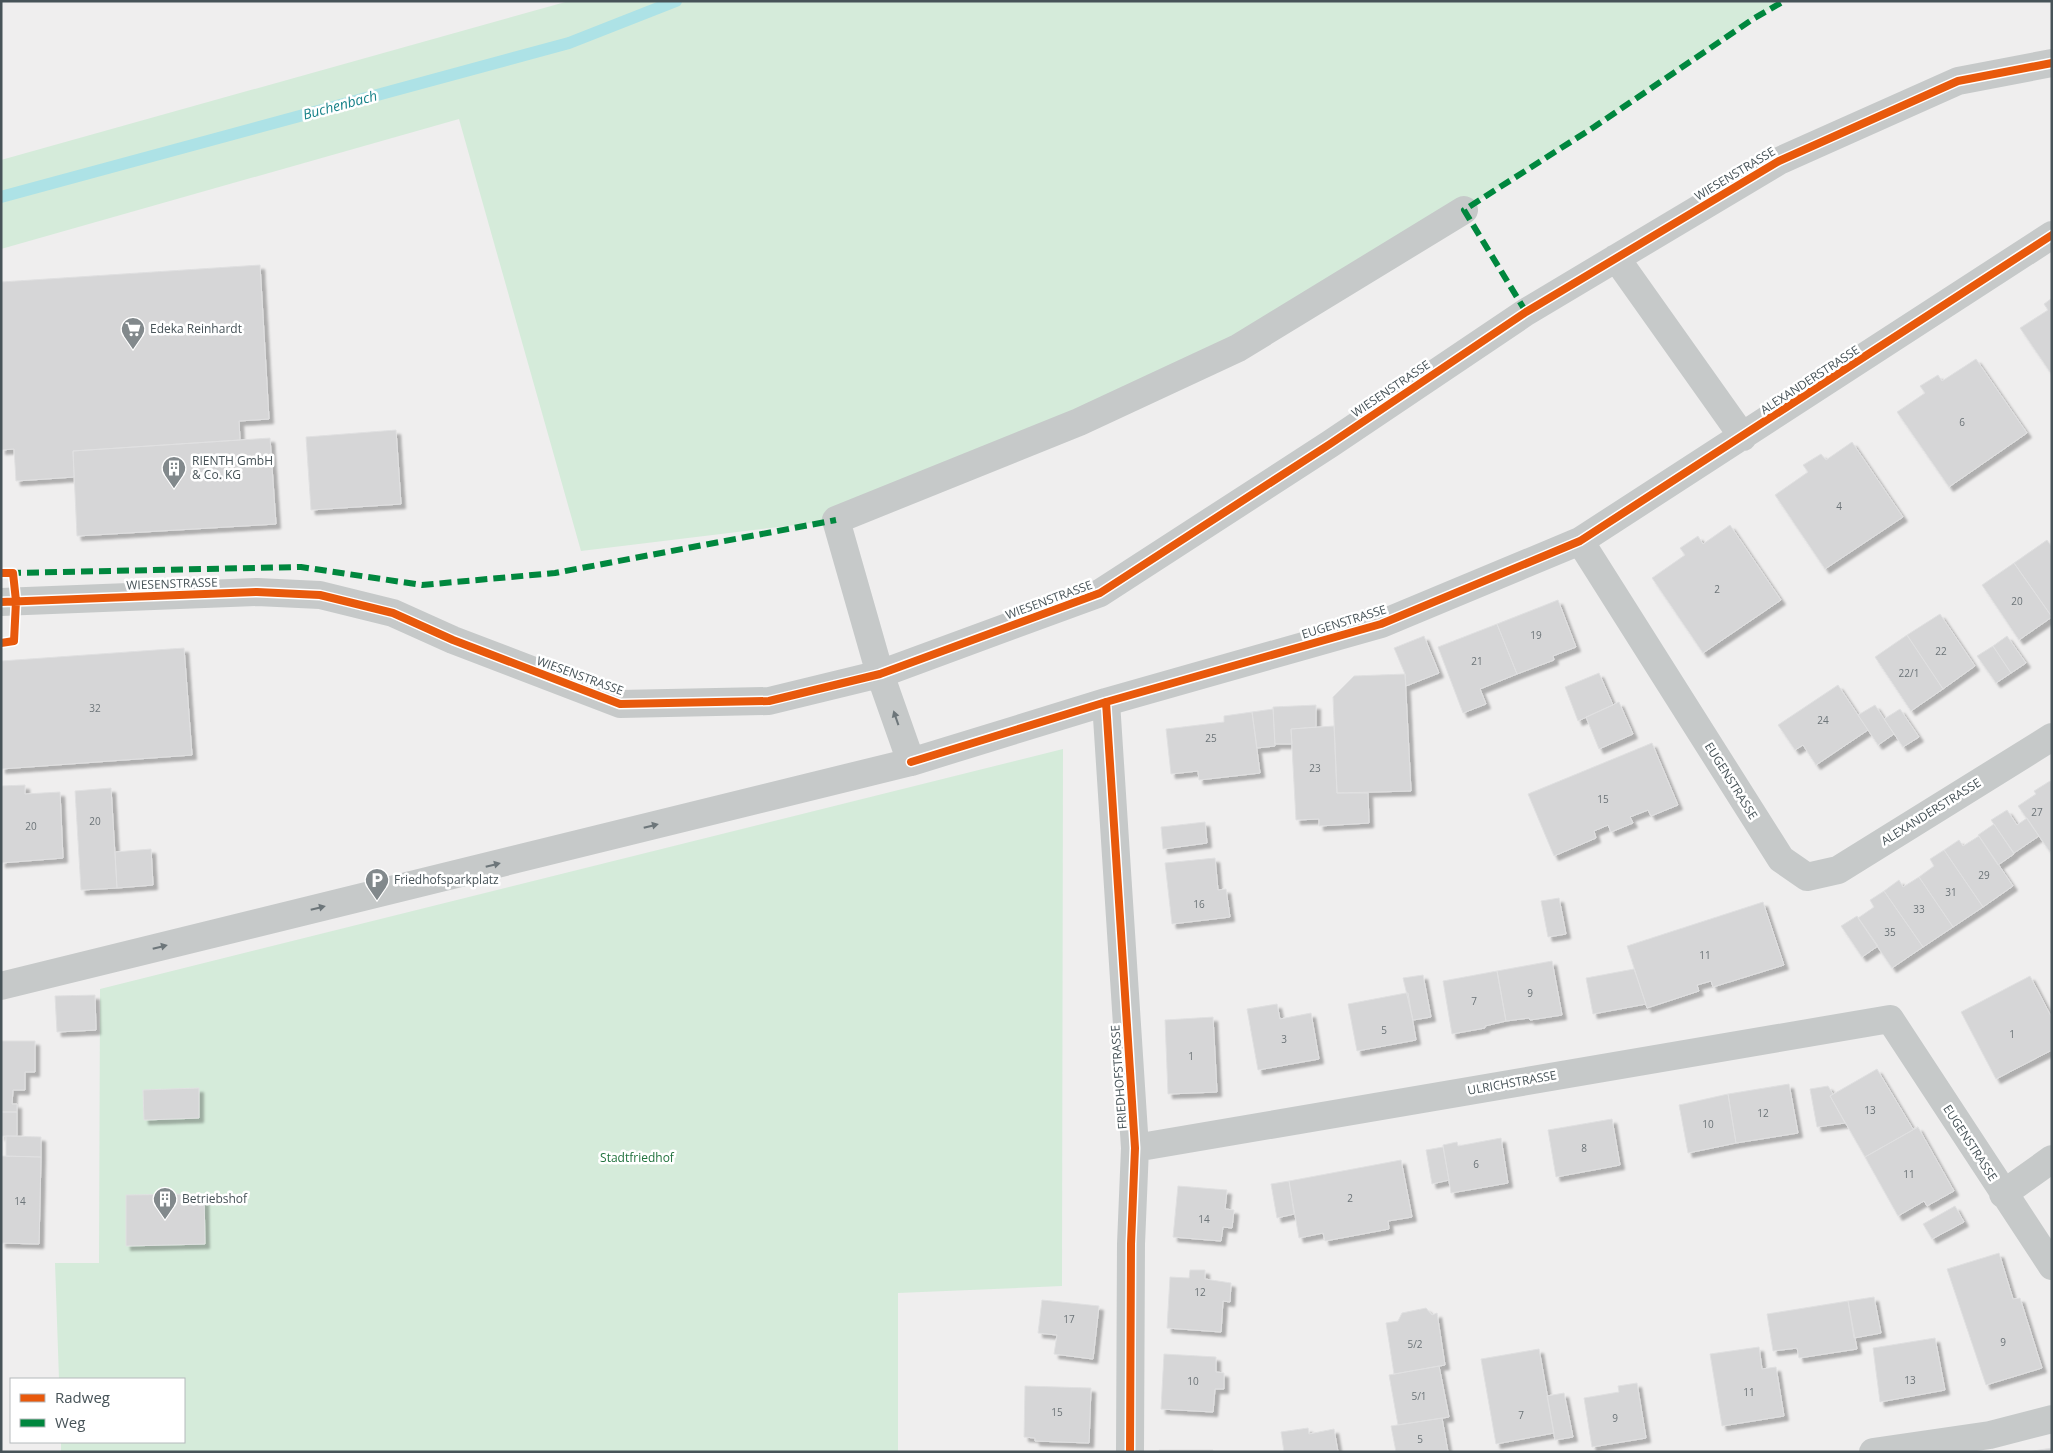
<svg xmlns="http://www.w3.org/2000/svg" width="2053" height="1453" viewBox="0 0 2053 1453" font-family="'Open Sans',sans-serif">
  <style>
    .green { fill: #d5ebda }
    .lines { fill: none; stroke-linecap: round; stroke-linejoin: round }
    .stream { stroke: #ade2e6; stroke-width: 12 }
    .building { fill: #d6d6d7; stroke: #e0e0e1; filter: url(#shadow) }
    .minor { stroke: #c6c9c9; stroke-width: 28 }
    .quiet { stroke: #00873e; stroke-width: 6; stroke-dasharray: 12 6; stroke-linecap: butt }
    .cycleway-casing { stroke: #fff; stroke-width: 11 }
    .cycleway { stroke: #e8590c; stroke-width: 8 }
    .oneway { fill: #6d767a }
    .labels { text-anchor: middle; stroke-width: 5; stroke-linejoin: round; paint-order: stroke }
    .number-label { font-size: 10px; fill: #6c7478 }
    .street-label { font-size: 12px; fill: #475358; stroke: #fff }
    .poi-label { font-size: 12px; fill: #475358; stroke: #fff; text-anchor: start }
    .park-label { font-size: 12px; fill: #20723d; stroke: #fff }
    .water-label { font-size: 14px; font-style: italic; fill: #19838a; stroke: #fff }
  </style>
  <defs>
    <filter id="shadow"><feDropShadow dx="4.5" dy="4.5" stdDeviation="1" flood-color="#0004"/></filter>
  </defs>
  <rect width="100%" height="100%" fill="#efeeee"/>
  <path class="green" d="M 569,1 L 1784,1 L 1753,19 L 1594,127 L 1464,210 L 1238,348 L 836,520 L 581,551 L 459,119 L 1,249 L 1,160 Z
    M 1063,749 L 1062,1286 L 898,1293 L 898,1452 L 61,1452 L 61,1442 L 184,1442 L 184,1379 L 59,1379 L 55,1263 L 99,1263 L 100,989 Z"/>
  <g class="lines">
    <path class="stream" d="M 1,197 L 569,43 L 676,1"/>
  </g>
  <path class="building" d="M 260,265 L 269,419 L 239,421 L 240,440 L 73,451 L 74,477 L 16,481 L 14,449 L 1,450 L 1,282 Z
    M 2052,298 L 2052,375 L 2020,328 L 2048,310 L 2044,304 Z
    M 1976,359 L 2027,433 L 1949,487 L 1897,412 L 1925,393 L 1920,386 L 1938,375 L 1942,381 Z
    M 396,430 L 401,504 L 311,510 L 306,437 Z
    M 270,438 L 276,524 L 77,536 L 73,451 Z
    M 1852,442 L 1903,517 L 1825,569 L 1775,495 L 1808,472 L 1803,465 L 1821,454 L 1826,460 Z
    M 1730,525 L 1781,600 L 1703,653 L 1652,578 L 1685,555 L 1680,548 L 1698,536 L 1703,544 Z
    M 2047,540 L 2052,547 L 2052,617 L 2014,563 Z
    M 2014,563 L 2052,617 L 2019,640 L 1982,585 Z
    M 1558,600 L 1576,647 L 1553,656 L 1554,660 L 1517,674 L 1497,624 Z
    M 1940,614 L 1975,666 L 1943,689 L 1907,635 Z
    M 1497,624 L 1517,674 L 1480,689 L 1486,704 L 1463,713 L 1438,647 Z
    M 1907,635 L 1943,689 L 1911,711 L 1875,657 Z
    M 1424,636 L 1439,673 L 1406,686 L 1405,674 L 1394,648 Z
    M 2007,636 L 2026,663 L 2011,673 L 1993,646 Z
    M 1993,646 L 2011,673 L 1996,683 L 1977,656 Z
    M 184,648 L 192,755 L 1,769 L 1,661 Z
    M 1599,673 L 1613,705 L 1578,721 L 1565,687 Z
    M 1405,674 L 1411,791 L 1337,793 L 1333,697 L 1354,676 Z
    M 1838,685 L 1868,730 L 1816,765 L 1803,745 L 1795,750 L 1778,725 Z
    M 1619,702 L 1633,734 L 1599,749 L 1586,717 Z
    M 1316,705 L 1316,727 L 1291,729 L 1292,744 L 1275,744 L 1273,707 Z
    M 1875,705 L 1894,734 L 1878,745 L 1858,715 Z
    M 1273,709 L 1275,746 L 1257,748 L 1252,712 Z
    M 1900,709 L 1919,737 L 1903,747 L 1884,719 Z
    M 1252,712 L 1260,773 L 1199,780 L 1198,771 L 1171,774 L 1166,729 L 1224,722 L 1224,716 Z
    M 1334,726 L 1337,793 L 1368,793 L 1369,823 L 1319,826 L 1319,819 L 1296,820 L 1291,729 Z
    M 1652,743 L 1678,805 L 1651,816 L 1648,810 L 1630,817 L 1633,823 L 1611,832 L 1608,825 L 1594,831 L 1596,838 L 1554,856 L 1528,794 Z
    M 2050,781 L 2052,784 L 2052,851 L 2050,852 L 2018,806 L 2036,794 L 2034,791 Z
    M 25,785 L 25,794 L 60,792 L 63,858 L 1,863 L 1,786 Z
    M 111,788 L 117,888 L 81,890 L 75,791 Z
    M 2007,810 L 2017,825 L 2027,818 L 2039,836 L 2014,853 L 1991,820 Z
    M 1205,822 L 1207,843 L 1163,849 L 1161,827 Z
    M 1994,824 L 2014,854 L 1998,865 L 1978,835 Z
    M 1979,836 L 2013,886 L 1983,907 L 1944,850 L 1959,840 L 1963,846 Z
    M 151,849 L 153,885 L 117,888 L 115,852 Z
    M 1944,850 L 1983,907 L 1953,927 L 1919,877 L 1934,866 L 1930,859 Z
    M 1215,858 L 1218,890 L 1226,889 L 1230,917 L 1172,924 L 1165,863 Z
    M 1919,877 L 1953,927 L 1923,947 L 1884,891 L 1899,880 L 1903,887 Z
    M 1884,891 L 1923,947 L 1892,968 L 1858,918 L 1874,907 L 1870,900 Z
    M 1559,898 L 1566,934 L 1548,937 L 1541,901 Z
    M 1763,902 L 1784,965 L 1713,987 L 1711,981 L 1697,985 L 1699,991 L 1647,1008 L 1627,946 Z
    M 1857,916 L 1878,946 L 1862,957 L 1841,926 Z
    M 1552,961 L 1562,1015 L 1530,1020 L 1529,1018 L 1506,1021 L 1497,971 Z
    M 1634,969 L 1646,1004 L 1593,1014 L 1586,978 Z
    M 1497,971 L 1506,1021 L 1485,1026 L 1485,1028 L 1452,1034 L 1443,981 Z
    M 1423,975 L 1431,1017 L 1413,1020 L 1403,978 Z
    M 2030,976 L 2052,1018 L 2052,1050 L 1996,1079 L 1961,1012 Z
    M 1406,993 L 1408,993 L 1416,1040 L 1357,1051 L 1348,1004 Z
    M 95,995 L 96,1030 L 57,1032 L 55,996 Z
    M 1277,1004 L 1280,1019 L 1311,1013 L 1319,1059 L 1258,1070 L 1247,1009 Z
    M 1213,1017 L 1217,1092 L 1168,1094 L 1165,1020 Z
    M 1,1041 L 35,1041 L 35,1072 L 25,1072 L 25,1090 L 13,1090 L 12,1104 L 17,1104 L 17,1112 L 1,1112 Z
    M 1877,1069 L 1913,1129 L 1918,1127 L 1865,1157 L 1830,1096 Z
    M 1789,1084 L 1798,1133 L 1736,1143 L 1728,1094 Z
    M 1828,1086 L 1833,1094 L 1830,1096 L 1845,1123 L 1817,1127 L 1810,1089 Z
    M 199,1088 L 199,1118 L 144,1120 L 143,1090 Z
    M 1728,1094 L 1736,1143 L 1688,1153 L 1679,1105 Z
    M 1,1112 L 17,1112 L 17,1136 L 1,1136 Z
    M 1612,1119 L 1620,1165 L 1556,1177 L 1548,1130 Z
    M 1918,1127 L 1954,1191 L 1927,1206 L 1924,1201 L 1898,1216 L 1865,1157 Z
    M 6,1136 L 41,1137 L 41,1157 L 6,1156 Z
    M 1501,1138 L 1508,1183 L 1451,1193 L 1443,1145 L 1457,1142 L 1458,1146 Z
    M 1443,1147 L 1449,1180 L 1432,1184 L 1426,1150 Z
    M 1,1156 L 41,1157 L 39,1244 L 1,1243 Z
    M 1401,1160 L 1412,1217 L 1388,1221 L 1389,1229 L 1325,1241 L 1323,1233 L 1299,1238 L 1289,1181 Z
    M 1289,1181 L 1294,1214 L 1277,1218 L 1271,1184 Z
    M 1178,1186 L 1227,1190 L 1225,1209 L 1234,1210 L 1232,1228 L 1223,1227 L 1221,1241 L 1173,1237 Z
    M 204,1194 L 205,1244 L 126,1246 L 126,1195 Z
    M 1955,1206 L 1964,1222 L 1932,1239 L 1923,1224 Z
    M 1999,1253 L 2013,1299 L 2020,1298 L 2042,1368 L 1986,1385 L 1947,1269 Z
    M 1190,1270 L 1205,1270 L 1205,1279 L 1231,1283 L 1230,1302 L 1223,1301 L 1221,1332 L 1167,1328 L 1170,1277 L 1189,1278 Z
    M 1874,1297 L 1881,1333 L 1854,1338 L 1848,1301 Z
    M 1042,1300 L 1099,1306 L 1093,1359 L 1054,1354 L 1057,1335 L 1038,1333 Z
    M 1848,1301 L 1857,1349 L 1799,1358 L 1797,1348 L 1773,1351 L 1767,1314 Z
    M 1426,1308 L 1432,1315 L 1437,1313 L 1445,1365 L 1394,1374 L 1386,1323 L 1398,1321 L 1402,1313 Z
    M 1935,1338 L 1945,1390 L 1880,1402 L 1873,1348 Z
    M 1759,1347 L 1762,1369 L 1776,1367 L 1784,1416 L 1722,1426 L 1710,1354 Z
    M 1539,1349 L 1554,1433 L 1496,1444 L 1481,1359 Z
    M 1164,1354 L 1216,1357 L 1216,1372 L 1224,1373 L 1224,1389 L 1215,1389 L 1213,1412 L 1161,1409 Z
    M 1439,1366 L 1449,1417 L 1398,1425 L 1389,1375 Z
    M 1637,1383 L 1646,1438 L 1592,1447 L 1584,1398 L 1619,1392 L 1618,1386 Z
    M 1025,1386 L 1091,1388 L 1089,1443 L 1035,1441 L 1035,1438 L 1024,1437 Z
    M 1564,1393 L 1573,1437 L 1555,1440 L 1547,1396 Z
    M 1442,1418 L 1448,1452 L 1396,1452 L 1391,1426 Z
    M 1308,1428 L 1309,1434 L 1334,1429 L 1338,1452 L 1284,1452 L 1281,1432 Z
    M 2052,1448 L 2052,1452 L 2027,1452 Z
    M 1159,1450 L 1213,1450 L 1213,1452 L 1159,1452 Z"/>
  <g class="lines">
    <path class="minor" d="M 1616,258 L 1743,437
      M 1580,541 L 1781,859 L 1807,877 L 1838,870 L 2052,737
      M 1,602 L 257,592 L 320,595 L 393,613 L 453,640 L 620,704 L 769,701 L 880,674 L 1100,593 L 1330,444 L 1526,312 L 1779,161 L 1958,81 L 2052,63
      M 1106,702 L 1135,1148 L 1131,1244 L 1130,1452
      M 911,762 L 880,674 L 836,520 L 1079,422 L 1238,348 L 1464,210
      M 1,986 L 911,762 L 1106,702 L 1381,624 L 1580,541 L 2052,235
      M 1135,1148 L 1890,1019 L 2052,1266
      M 2003,1194 L 2052,1159
      M 1873,1452 L 1990,1435 L 2052,1419"/>
    <path class="quiet" d="M 1526,312 L 1464,210 L 1594,127 L 1753,19 L 1784,1
      M 9,573 L 301,567 L 422,585 L 555,573 L 836,520"/>
    <g class="cycleway-casing">
      <path id="cycleway" d="M 1,573 L 13,573 L 16,601 L 14,641 L 1,643
        M 1,602 L 257,592 L 320,595 L 393,613 L 453,640 L 620,704 L 769,701 L 880,674 L 1100,593 L 1330,444 L 1526,312 L 1779,161 L 1958,81 L 2052,63
        M 1106,702 L 1135,1148 L 1131,1244 L 1130,1452
        M 911,762 L 1106,702 L 1381,624 L 1580,541 L 2052,235"/>
    </g>
    <use href="#cycleway" class="cycleway"/>
  </g>
  <defs><path id="oneway-solid" d="M-6-.8H1V-3.2L6.5 0L1 3.2V.8H-6Z" transform="scale(1.25)"/></defs>
  <g class="oneway">
    <use href="#oneway-solid" transform="translate(896 718) rotate(-109)"/>
    <use href="#oneway-solid" transform="translate(651 826) rotate(-14)"/>
    <use href="#oneway-solid" transform="translate(493 865) rotate(-14)"/>
    <use href="#oneway-solid" transform="translate(318 908) rotate(-14)"/>
    <use href="#oneway-solid" transform="translate(160 947) rotate(-14)"/>
  </g>
  <defs>
    <g id="supermarket-pin" transform="scale(1.25)"><path d="M0 17L-7.5 6A9.5 9.5 0 1 1 7.5 6Z" fill="#82898c" stroke="#fff"/><path d="M-6-5.5h2.5l.6 2H6L4.5 2H-2.5L-4.4-4H-6ZM-1.5 3.2a1.3 1.3 0 1 0 .1 0ZM3 3.2a1.3 1.3 0 1 0 .1 0Z" fill="#fff"/></g>
    <g id="building-pin" transform="scale(1.25)"><path d="M0 17L-7.5 6A9.5 9.5 0 1 1 7.5 6Z" fill="#82898c" stroke="#fff"/><path d="M-4-6H4V6H1V3H-1V6H-4ZM-2.5-4.3h1.7v1.8h-1.7ZM.8-4.3h1.7v1.8H.8ZM-2.5-1h1.7V.8h-1.7ZM.8-1h1.7V.8H.8Z" fill="#fff"/></g>
    <g id="parking-pin" transform="scale(1.25)"><path d="M0 17L-7.5 6A9.5 9.5 0 1 1 7.5 6Z" fill="#82898c" stroke="#fff"/><path d="M-3.5-5.5H1a3.5 3.5 0 0 1 0 7H-1V5.5H-3.5ZM-1-3.4V-.6H.8a1.4 1.4 0 0 0 0-2.8Z" fill="#fff"/></g>
  </defs>
  <g fill-rule="evenodd">
    <use href="#supermarket-pin" x="133" y="329"/>
    <use href="#building-pin" x="174" y="468"/>
    <use href="#parking-pin" x="377" y="880"/>
    <use href="#building-pin" x="165" y="1199"/>
  </g>
  <g class="labels">
    <g class="number-label">
      <text x="1962" y="426">6</text>
      <text x="1839" y="510">4</text>
      <text x="1717" y="593">2</text>
      <text x="2017" y="605">20</text>
      <text x="1536" y="639">19</text>
      <text x="1941" y="655">22</text>
      <text x="1477" y="665">21</text>
      <text x="1909" y="677">22/1</text>
      <text x="95" y="712">32</text>
      <text x="1823" y="724">24</text>
      <text x="1211" y="742">25</text>
      <text x="1315" y="772">23</text>
      <text x="1603" y="803">15</text>
      <text x="2037" y="816">27</text>
      <text x="95" y="825">20</text>
      <text x="31" y="830">20</text>
      <text x="1984" y="879">29</text>
      <text x="1951" y="896">31</text>
      <text x="1199" y="908">16</text>
      <text x="1919" y="913">33</text>
      <text x="1890" y="936">35</text>
      <text x="1705" y="959">11</text>
      <text x="1530" y="997">9</text>
      <text x="1474" y="1005">7</text>
      <text x="1384" y="1034">5</text>
      <text x="2012" y="1038">1</text>
      <text x="1284" y="1043">3</text>
      <text x="1191" y="1060">1</text>
      <text x="1870" y="1114">13</text>
      <text x="1763" y="1117">12</text>
      <text x="1708" y="1128">10</text>
      <text x="1584" y="1152">8</text>
      <text x="1476" y="1168">6</text>
      <text x="1909" y="1178">11</text>
      <text x="1350" y="1202">2</text>
      <text x="20" y="1205">14</text>
      <text x="1204" y="1223">14</text>
      <text x="1200" y="1296">12</text>
      <text x="1069" y="1323">17</text>
      <text x="2003" y="1346">9</text>
      <text x="1415" y="1348">5/2</text>
      <text x="1910" y="1384">13</text>
      <text x="1193" y="1385">10</text>
      <text x="1749" y="1396">11</text>
      <text x="1419" y="1400">5/1</text>
      <text x="1057" y="1416">15</text>
      <text x="1521" y="1419">7</text>
      <text x="1615" y="1422">9</text>
      <text x="1420" y="1443">5</text>
    </g>
    <g class="street-label">
      <text transform="translate(1735 174) rotate(-31)" y="4">WIESENSTRASSE</text>
      <text transform="translate(1810 380) rotate(-33)" y="4">ALEXANDERSTRASSE</text>
      <text transform="translate(1391 389) rotate(-34)" y="4">WIESENSTRASSE</text>
      <text transform="translate(172 584) rotate(-2)" y="4">WIESENSTRASSE</text>
      <text transform="translate(1049 600) rotate(-20)" y="4">WIESENSTRASSE</text>
      <text transform="translate(1344 622) rotate(-17)" y="4">EUGENSTRASSE</text>
      <text transform="translate(580 676) rotate(20)" y="4">WIESENSTRASSE</text>
      <text transform="translate(1731 781) rotate(58)" y="4">EUGENSTRASSE</text>
      <text transform="translate(1931 812) rotate(-32)" y="4">ALEXANDERSTRASSE</text>
      <text transform="translate(1119 1077) rotate(-94)" y="4">FRIEDHOFSTRASSE</text>
      <text transform="translate(1512 1083) rotate(-10)" y="4">ULRICHSTRASSE</text>
      <text transform="translate(1970 1143) rotate(57)" y="4">EUGENSTRASSE</text>
    </g>
    <g class="poi-label">
      <text x="150" y="333">Edeka Reinhardt</text>
      <text x="192" y="465">RIENTH GmbH<tspan x="192" dy="14">&amp; Co. KG</tspan></text>
      <text x="394" y="884">Friedhofsparkplatz</text>
      <text x="182" y="1203">Betriebshof</text>
    </g>
    <g class="park-label">
      <text x="637" y="1162">Stadtfriedhof</text>
    </g>
    <g class="water-label">
      <text transform="translate(340 105) rotate(-15)" y="5">Buchenbach</text>
    </g>
  </g>
  <rect width="2053" height="1453" fill="none" stroke="#475358" stroke-width="5"/>
  <rect x="10" y="1378" width="175" height="65" fill="#ffffff" stroke="#b5babc"/>
  <rect x="20" y="1394" width="25" height="8" fill="#e8590c" stroke="#b5babc"/>
  <text x="55" y="1403" font-size="15" fill="#475358">Radweg</text>
  <rect x="20" y="1419" width="25" height="8" fill="#00873e" stroke="#b5babc"/>
  <text x="55" y="1428" font-size="15" fill="#475358">Weg</text>
</svg>
